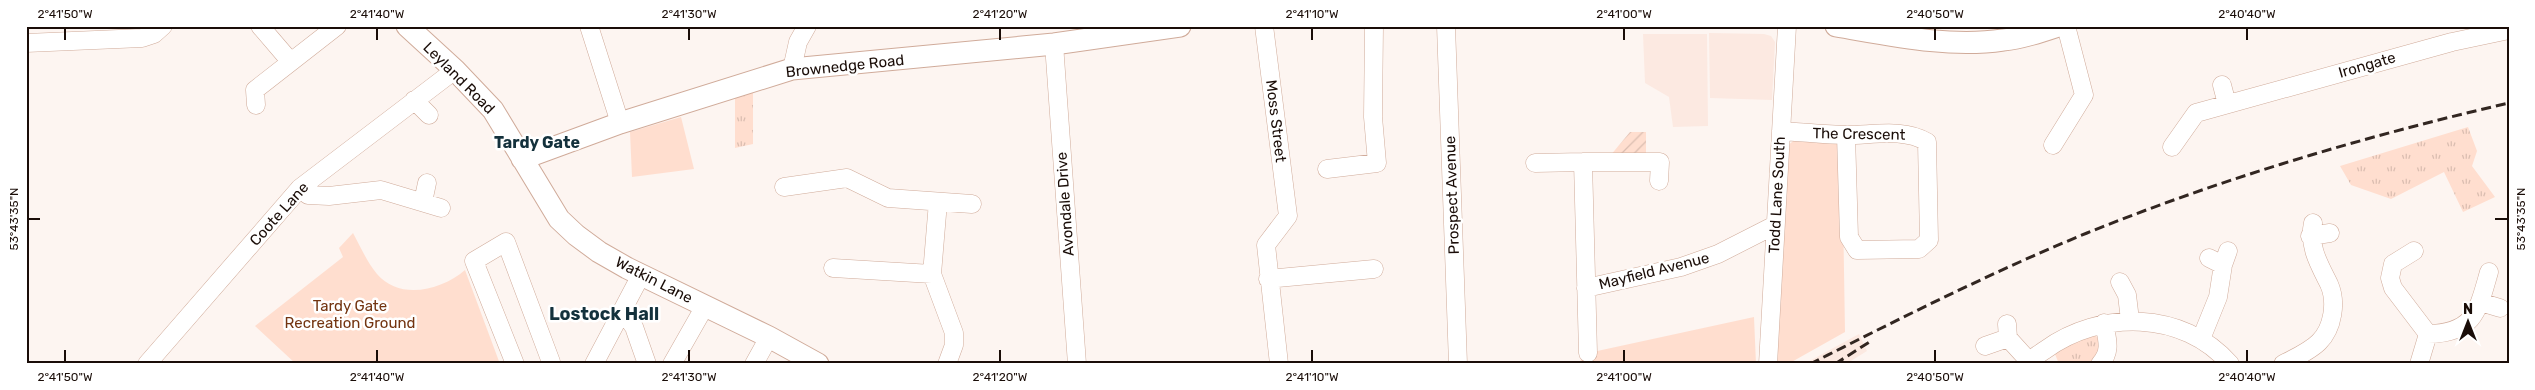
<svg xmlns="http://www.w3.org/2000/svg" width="2535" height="390" viewBox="0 0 2535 390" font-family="Rubik,sans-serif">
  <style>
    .built { fill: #fce9e1 }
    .grass { fill: url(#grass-tufts) }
    .park { fill: #ffdecf }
    .garden { fill: url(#garden-furrows) }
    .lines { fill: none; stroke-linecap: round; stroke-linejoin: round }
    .minor-casing { stroke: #d0ab9a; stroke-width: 19 }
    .major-casing { stroke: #d0ab9a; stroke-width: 23 }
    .minor { stroke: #fff; stroke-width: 18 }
    .major { stroke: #fff; stroke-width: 21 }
    .rail { stroke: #322621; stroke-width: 3; stroke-dasharray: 10 5; stroke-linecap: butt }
    .ticks { fill: none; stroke: #1a0d08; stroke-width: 2 }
    .labels { text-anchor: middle; stroke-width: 5; stroke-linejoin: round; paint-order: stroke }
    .street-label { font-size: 15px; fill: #1a0d08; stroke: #fff }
    .park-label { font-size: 15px; fill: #733410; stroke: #fff }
    .neighbourhood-label { font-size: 16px; font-weight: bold; fill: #14313c; stroke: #fff }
    .quarter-label { font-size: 18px; font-weight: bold; fill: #14313c; stroke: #fff }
    .neatline { fill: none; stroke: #1a0d08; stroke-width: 2 }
    .ticks-label { font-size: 12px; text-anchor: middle; fill: #1a0d08 }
  </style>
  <defs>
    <pattern id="grass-tufts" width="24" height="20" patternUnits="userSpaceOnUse" patternTransform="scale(1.25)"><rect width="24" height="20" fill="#ffdecf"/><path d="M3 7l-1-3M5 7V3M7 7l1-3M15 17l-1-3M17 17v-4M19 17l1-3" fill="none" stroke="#dabdb0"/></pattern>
    <pattern id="garden-furrows" width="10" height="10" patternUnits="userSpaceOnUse" patternTransform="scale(1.25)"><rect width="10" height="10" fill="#ffdecf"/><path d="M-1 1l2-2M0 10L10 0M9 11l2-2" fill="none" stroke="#dabdb0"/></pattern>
  </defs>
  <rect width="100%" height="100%" fill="#fdf5f1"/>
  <path class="built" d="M 1709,33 L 1764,34 L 1771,36 L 1775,42 L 1772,100 L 1710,98 Z
    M 1643,34 L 1707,34 L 1708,126 L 1673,127 L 1669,97 L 1645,83 Z
    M 1859,334 L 1867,351 L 1846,364 L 1804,364 Z"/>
  <path class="grass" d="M 753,92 L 753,144 L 735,148 L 735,96 Z
    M 2468,127 L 2477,151 L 2472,166 L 2495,197 L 2463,212 L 2444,172 L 2391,199 L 2351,185 L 2340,166 Z
    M 2093,334 L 2099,338 L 2103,351 L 2093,364 L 2059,364 L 2055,354 L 2058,349 Z"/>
  <path class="park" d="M 681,117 L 694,169 L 632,177 L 630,132 Z
    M 1797,138 L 1836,140 L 1842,147 L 1845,332 L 1788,364 L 1777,364 L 1787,146 Z
    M 353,233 C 360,246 367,262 377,274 C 400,301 442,290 465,270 L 500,364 L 296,364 L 255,326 L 343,257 L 339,248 Z
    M 1754,317 L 1756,364 L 1577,364 L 1588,353 Z"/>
  <path class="garden" d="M 1630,132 L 1646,132 L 1646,155 L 1610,156 Z"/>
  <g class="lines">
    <g class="minor-casing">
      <path id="minor" d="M 260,26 L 290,61
        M 589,26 L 620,123
        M 1264,26 L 1288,216 L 1266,245 L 1279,364
        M 1446,26 L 1458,364
        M 26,43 L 142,38 L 154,34 L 163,26
        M 1054,44 L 1077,364
        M 792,69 L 798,42 L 807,26
        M 2222,85 L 2227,104
        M 414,100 L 429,115
        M 256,105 L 255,90 L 337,26
        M 1781,131 C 1803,132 1825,135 1847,135 C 1873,135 1904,128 1927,142 L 1929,240 L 1919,249 L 1857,250 L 1849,237 L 1846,135
        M 2053,145 L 2084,95 L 2066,26
        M 2172,147 L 2196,113 L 2452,42 L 2509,30
        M 1535,163 L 1583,162
        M 1327,169 L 1377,163 L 1373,117 L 1374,26
        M 784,187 L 847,178 L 888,198 L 972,204
        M 300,188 L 308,195 L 329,196 L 381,190 L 441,208
        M 423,202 L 427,183
        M 938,202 L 932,274 L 954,333 L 954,345 L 947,364
        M 2310,236 L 2330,233
        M 2414,251 L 2393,264 L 2390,278 L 2393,288 L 2428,334
        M 2209,258 L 2223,265 L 2228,251
        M 833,268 L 932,274
        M 1268,279 L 1374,269
        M 2120,282 L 2127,295 L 2130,320
        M 1586,288 L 1681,267 L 1718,254 L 1775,225
        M 2480,302 L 2500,308
        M 622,310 L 634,327 L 647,364
        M 2428,334 C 2475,333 2478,310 2489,272
        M 2008,338 L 2029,361
        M 2201,339 L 2218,297 L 2223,265
        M 1985,346 L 2008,338 L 2007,324
        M 1588,353 L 1583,162 L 1660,162 L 1659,181
        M 147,364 L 300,188 L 455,70
        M 515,364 L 474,261 L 506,242 L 551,362 L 550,364
        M 594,364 L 641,275
        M 672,364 L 705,306
        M 754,364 L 769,337
        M 1768,364 L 1787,26
        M 2027,364 C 2032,358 2039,354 2045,350 C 2100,310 2183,310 2230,364
        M 2100,364 C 2112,351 2107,339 2104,323
        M 2283,364 C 2295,358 2310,351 2319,342 C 2333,328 2337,302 2329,284 C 2319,264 2308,246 2313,223
        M 2419,364 L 2428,334"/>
    </g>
    <g class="major-casing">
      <path id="major" d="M 407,26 L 455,70 L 493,110 L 559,219 L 576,235 L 599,252 L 627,268 L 769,337 L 818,364
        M 1836,26 C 1890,35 1948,48 2003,40 C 2022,38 2040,32 2058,26
        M 522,159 L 620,123 L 792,69 L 1054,44 L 1180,26"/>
    </g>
    <use href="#minor" class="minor"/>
    <use href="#major" class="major"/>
    <path class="rail" d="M 1810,364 C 1901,318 1992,272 2087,233 C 2223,178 2366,136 2509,103
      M 1835,364 L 1871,341"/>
  </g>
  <path class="ticks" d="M 65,28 L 65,40M 377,28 L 377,40M 689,28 L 689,40M 1000,28 L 1000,40M 1312,28 L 1312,40M 1624,28 L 1624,40M 1935,28 L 1935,40M 2247,28 L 2247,40M 28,219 L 40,219M 2495,219 L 2508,219M 65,350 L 65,362M 377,350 L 377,362M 689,350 L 689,362M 1000,350 L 1000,362M 1312,350 L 1312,362M 1624,350 L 1624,362M 1935,350 L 1935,362M 2247,350 L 2247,362"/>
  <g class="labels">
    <g class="street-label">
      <text transform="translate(2367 65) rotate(-16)" y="5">Irongate</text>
      <text transform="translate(845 66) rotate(-6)" y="5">Brownedge Road</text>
      <text transform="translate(459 78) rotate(45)" y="5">Leyland Road</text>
      <text transform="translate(1276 121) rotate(83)" y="5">Moss Street</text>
      <text transform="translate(1859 134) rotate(1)" y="5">The Crescent</text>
      <text transform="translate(1452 195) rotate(-92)" y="5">Prospect Avenue</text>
      <text transform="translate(1777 195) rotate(-87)" y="5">Todd Lane South</text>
      <text transform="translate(1065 204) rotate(-94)" y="5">Avondale Drive</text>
      <text transform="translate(279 214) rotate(-48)" y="5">Coote Lane</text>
      <text transform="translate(1654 271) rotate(-14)" y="5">Mayfield Avenue</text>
      <text transform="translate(654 280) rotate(27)" y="5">Watkin Lane</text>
    </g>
    <g class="park-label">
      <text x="350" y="311">Tardy Gate<tspan x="350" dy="17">Recreation Ground</tspan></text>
    </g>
    <g class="neighbourhood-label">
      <text x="537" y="148">Tardy Gate</text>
    </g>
    <g class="quarter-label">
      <text x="604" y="320">Lostock Hall</text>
    </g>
  </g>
  <rect width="2535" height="390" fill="none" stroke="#ffffff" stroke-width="55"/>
  <g transform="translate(2468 322)" stroke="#ffffff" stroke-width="4" paint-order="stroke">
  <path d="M0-4L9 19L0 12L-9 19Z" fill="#1a0d08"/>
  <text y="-8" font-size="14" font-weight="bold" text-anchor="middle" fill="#1a0d08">N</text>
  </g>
  <rect x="28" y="28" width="2480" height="334" class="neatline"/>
  <g class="ticks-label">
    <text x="65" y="18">2°41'50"W</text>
    <text x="377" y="18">2°41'40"W</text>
    <text x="689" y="18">2°41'30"W</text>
    <text x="1000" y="18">2°41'20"W</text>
    <text x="1312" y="18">2°41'10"W</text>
    <text x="1624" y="18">2°41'00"W</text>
    <text x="1935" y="18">2°40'50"W</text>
    <text x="2247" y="18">2°40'40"W</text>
    <text transform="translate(14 219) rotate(-90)" y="4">53°43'35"N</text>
    <text transform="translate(2521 219) rotate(-90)" y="4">53°43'35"N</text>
    <text x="65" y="381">2°41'50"W</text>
    <text x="377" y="381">2°41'40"W</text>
    <text x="689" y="381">2°41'30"W</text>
    <text x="1000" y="381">2°41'20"W</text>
    <text x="1312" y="381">2°41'10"W</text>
    <text x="1624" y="381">2°41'00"W</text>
    <text x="1935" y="381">2°40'50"W</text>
    <text x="2247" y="381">2°40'40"W</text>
  </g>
</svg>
